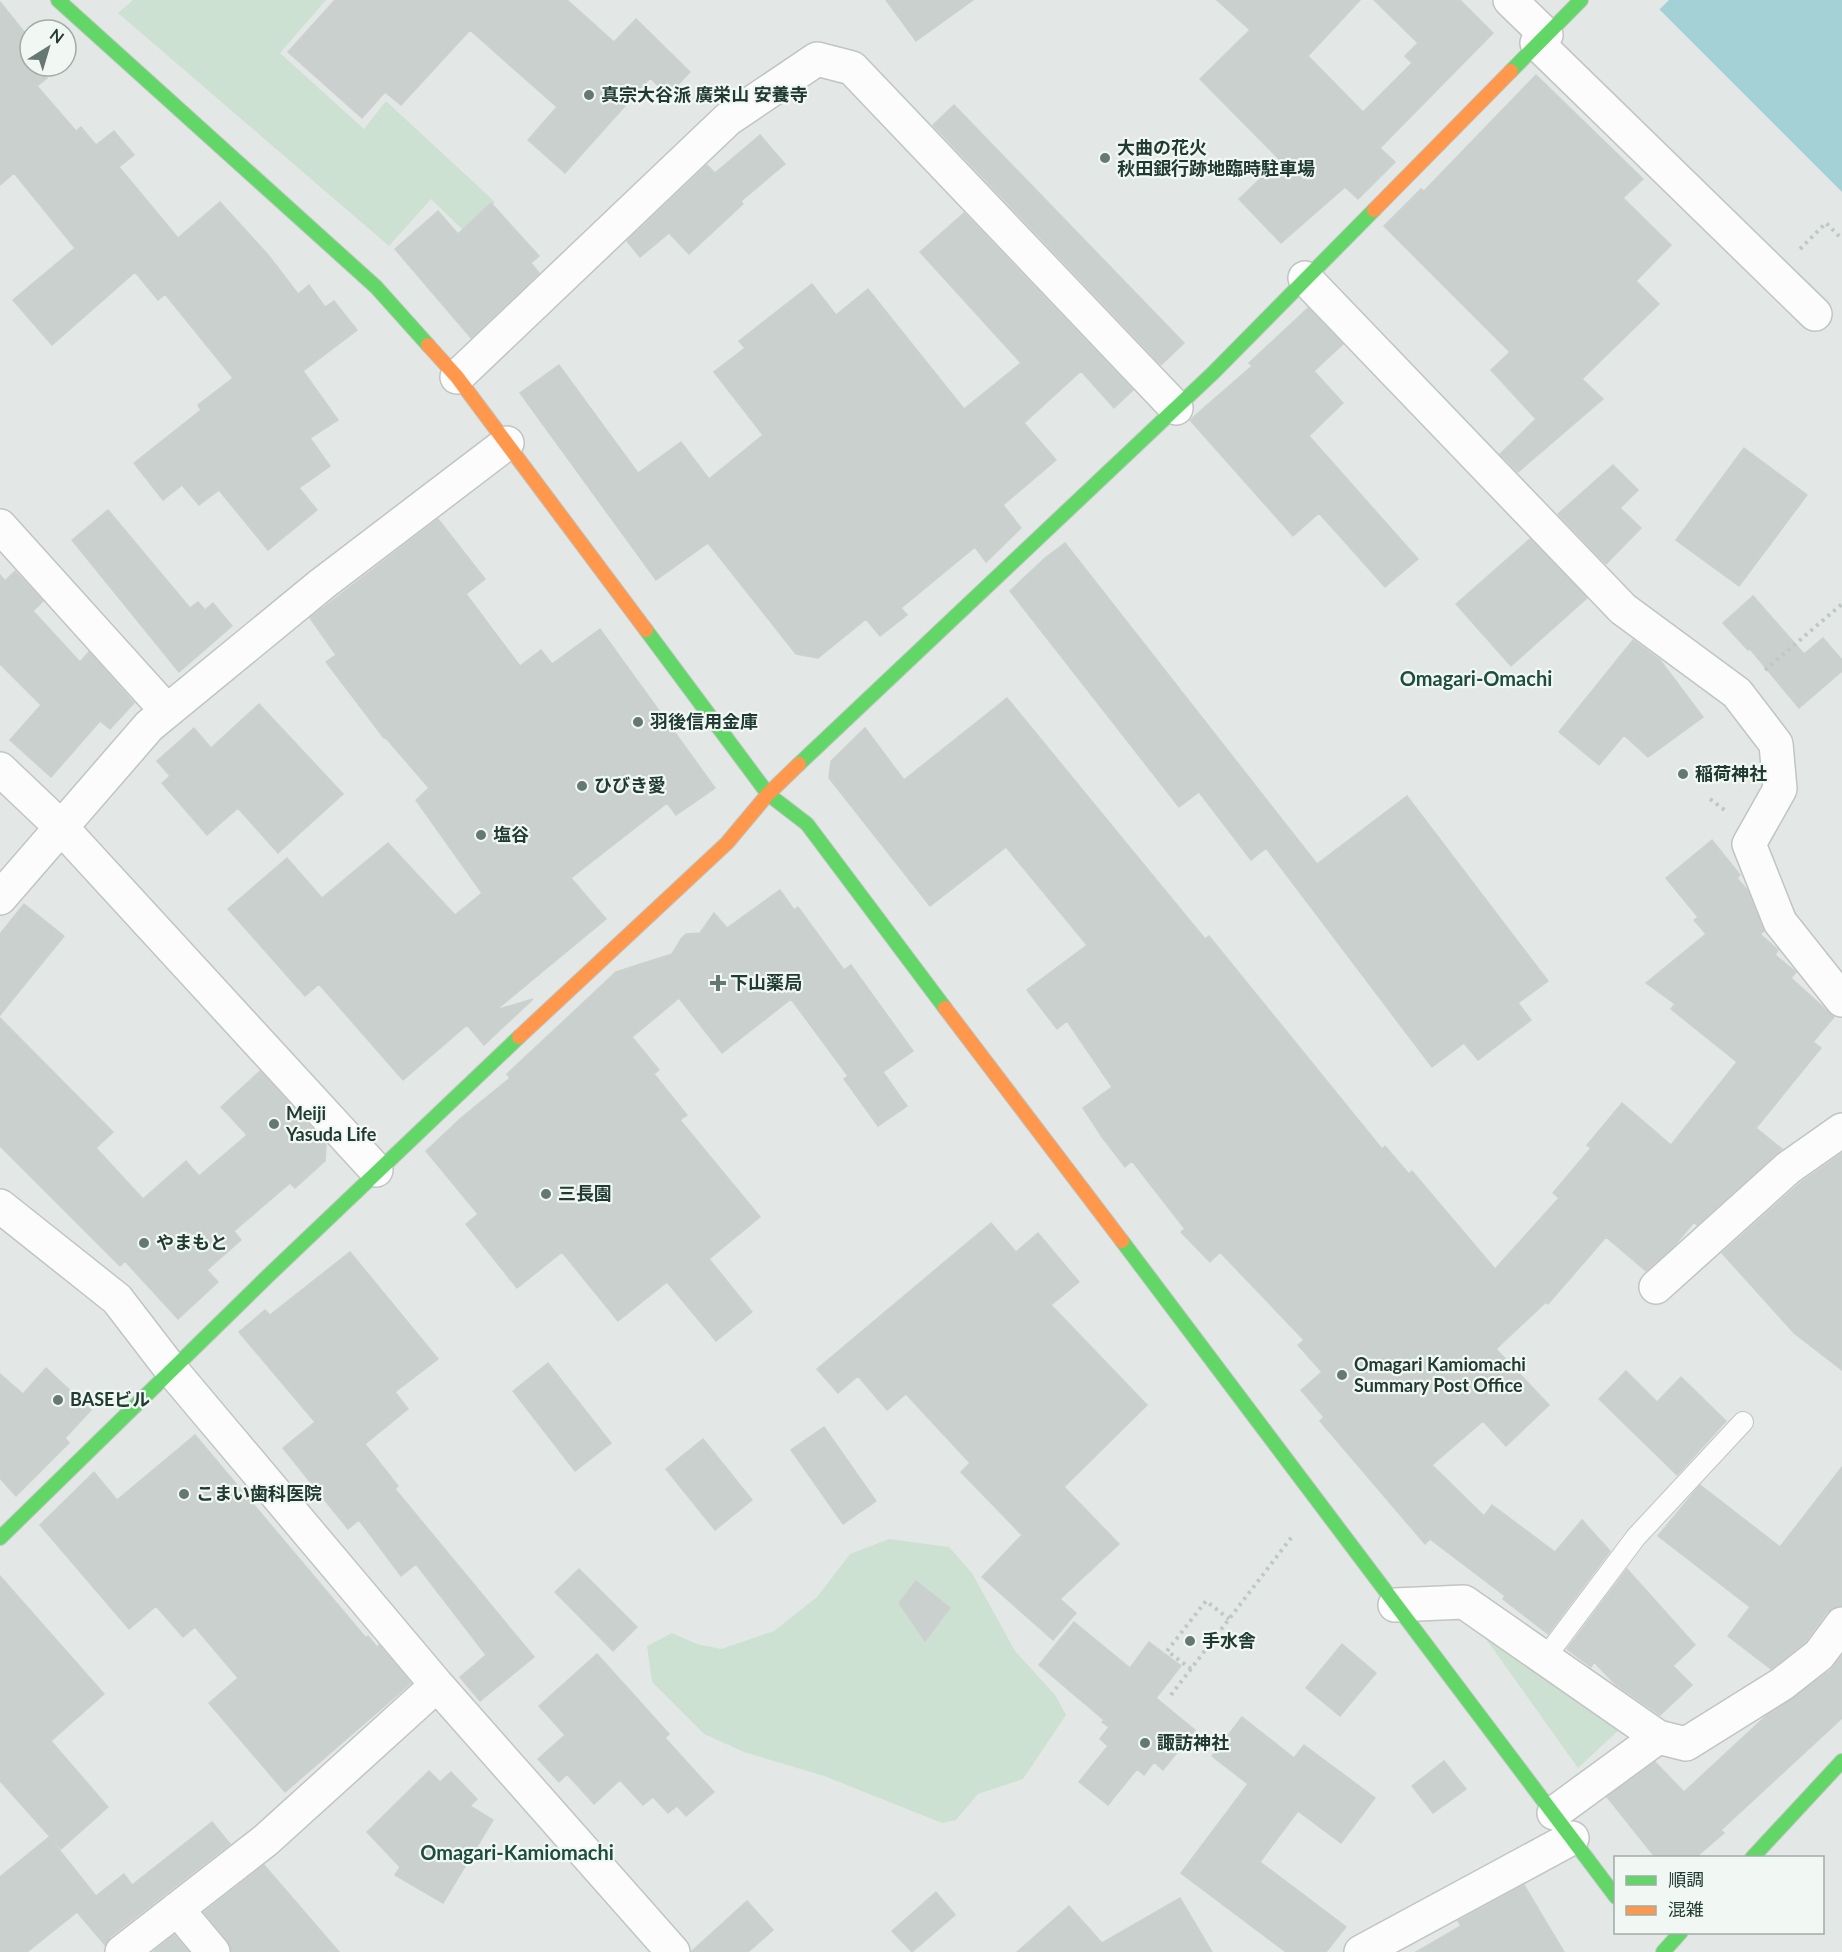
<svg xmlns="http://www.w3.org/2000/svg" width="1842" height="1952" viewBox="0 0 1842 1952" font-family="Lato,'Noto Sans JP',sans-serif">
  <style>
    .green { fill: #cce1d2 }
    .water { fill: #a4d1d6 }
    .pier { fill: #e3e8e6 }
    .building { fill: #cad0cd; stroke: #ccd1cf; stroke-width: 1.5 }
    .lines { fill: none; stroke-linecap: round; stroke-linejoin: round }
    .lane-casing { stroke: #c0c5c3; stroke-width: 22 }
    .street-casing { stroke: #c0c5c3; stroke-width: 36 }
    .fast-casing { stroke: #bec6c3; stroke-width: 16 }
    .slow-casing { stroke: #bec6c3; stroke-width: 16 }
    .path { stroke: #c0c8c6; stroke-width: 4; stroke-dasharray: 3 4.5; stroke-linecap: butt }
    .lane { stroke: #fbfcfb; stroke-width: 20 }
    .street { stroke: #fbfcfb; stroke-width: 33 }
    .fast { stroke: #63d668; stroke-width: 14 }
    .slow { stroke: #ff974d; stroke-width: 14 }
    .poi-dot { fill: #657872; stroke: #f1f8f4; stroke-width: 2 }
    .labels { text-anchor: middle; stroke-width: 4.5; stroke-linejoin: round; paint-order: stroke }
    .poi-label { font-size: 18px; font-weight: bold; fill: #213b33; stroke: #f1f8f4; text-anchor: start }
    .neighbourhood-label { font-size: 20px; font-weight: bold; fill: #1e4d40; stroke: #f1f8f4 }
  </style>
  <rect width="100%" height="100%" fill="#e3e8e6"/>
  <path class="green" d="M 133,0 L 326,0 L 280,53 L 364,129 L 386,101 L 495,202 L 469,236 L 431,199 L 389,246 L 118,13 Z
    M 889,1539 L 949,1547 L 972,1573 L 1015,1651 L 1056,1696 L 1066,1715 L 1023,1779 L 978,1794 L 956,1820 L 942,1823 L 824,1776 L 744,1752 L 704,1734 L 652,1682 L 647,1646 L 672,1633 L 697,1644 L 721,1649 L 774,1631 L 817,1597 L 850,1554 Z
    M 1481,1632 L 1620,1729 L 1578,1768 Z"/>
  <path class="water" d="M 1650,0 L 1842,0 L 1842,192 Z"/>
  <path class="pier" d="M 1647,0 L 1669,0 L 1657,12 Z"/>
  <path class="building" d="M 335,0 L 567,0 L 614,42 L 636,19 L 690,72 L 668,95 L 650,78 L 565,173 L 528,140 L 557,107 L 470,30 L 401,105 L 385,92 L 362,118 L 288,52 Z
    M 886,0 L 973,0 L 916,41 Z
    M 1217,0 L 1360,0 L 1308,56 L 1363,112 L 1412,63 L 1405,56 L 1418,43 L 1374,0 L 1460,0 L 1493,33 L 1380,148 L 1395,162 L 1358,199 L 1345,187 L 1281,243 L 1239,199 L 1280,160 L 1200,79 L 1250,30 Z
    M 0,2 L 30,39 L 30,66 L 38,66 L 47,78 L 37,86 L 76,131 L 81,127 L 96,145 L 114,131 L 134,155 L 119,167 L 178,238 L 220,202 L 269,256 L 298,294 L 309,285 L 325,307 L 334,301 L 357,330 L 303,371 L 338,420 L 310,438 L 330,466 L 299,488 L 317,510 L 268,550 L 219,490 L 199,505 L 182,485 L 163,500 L 134,463 L 201,410 L 198,405 L 233,378 L 165,294 L 158,300 L 135,272 L 52,345 L 13,300 L 75,248 L 14,173 L 0,185 Z
    M 1536,75 L 1643,179 L 1623,198 L 1671,245 L 1636,281 L 1659,304 L 1582,379 L 1603,399 L 1518,472 L 1500,454 L 1536,419 L 1491,370 L 1510,352 L 1384,226 L 1421,189 L 1424,191 Z
    M 954,105 L 1184,343 L 1161,365 L 933,125 Z
    M 760,135 L 785,164 L 741,201 L 743,204 L 689,254 L 669,233 L 640,257 L 627,241 L 707,165 L 715,173 Z
    M 491,203 L 539,256 L 531,263 L 539,273 L 471,338 L 395,249 L 438,211 L 458,234 Z
    M 964,213 L 1133,390 L 1114,408 L 1081,371 L 1024,423 L 1056,460 L 1003,505 L 1021,528 L 986,562 L 975,547 L 901,608 L 907,615 L 880,636 L 866,619 L 818,658 L 796,654 L 708,543 L 656,580 L 520,393 L 559,365 L 638,473 L 681,442 L 709,479 L 763,435 L 714,372 L 745,348 L 739,341 L 812,284 L 836,315 L 868,289 L 964,409 L 1021,363 L 920,252 Z
    M 1308,308 L 1343,344 L 1314,371 L 1343,403 L 1309,436 L 1418,559 L 1385,587 L 1319,513 L 1293,536 L 1190,420 L 1252,366 L 1249,363 Z
    M 1744,448 L 1807,495 L 1739,586 L 1676,540 Z
    M 1613,465 L 1638,490 L 1620,508 L 1641,528 L 1606,564 L 1558,514 Z
    M 108,510 L 190,608 L 198,602 L 205,610 L 213,603 L 232,626 L 179,672 L 72,540 Z
    M 438,519 L 485,579 L 466,594 L 520,666 L 541,650 L 552,664 L 600,629 L 715,788 L 676,815 L 667,803 L 571,878 L 606,919 L 496,1010 L 533,999 L 484,1045 L 467,1025 L 403,1080 L 319,984 L 305,996 L 228,909 L 287,858 L 322,898 L 388,843 L 455,915 L 482,893 L 416,800 L 429,788 L 385,737 L 384,738 L 326,662 L 336,655 L 310,618 Z
    M 1530,539 L 1587,598 L 1511,666 L 1456,604 Z
    M 1065,543 L 1317,864 L 1407,796 L 1548,981 L 1518,1003 L 1531,1020 L 1478,1060 L 1464,1043 L 1432,1067 L 1266,848 L 1251,860 L 1199,792 L 1179,807 L 1010,591 L 1045,558 Z
    M 15,571 L 43,601 L 33,611 L 80,662 L 89,652 L 134,703 L 110,729 L 100,721 L 51,777 L 10,740 L 41,705 L 0,664 L 0,575 L 5,581 Z
    M 1753,596 L 1804,654 L 1823,638 L 1842,660 L 1842,671 L 1799,708 L 1750,649 L 1748,650 L 1723,623 Z
    M 1633,640 L 1660,660 L 1703,717 L 1648,757 L 1624,735 L 1599,765 L 1559,732 Z
    M 1007,698 L 1205,939 L 1209,936 L 1382,1149 L 1385,1146 L 1409,1174 L 1412,1171 L 1495,1269 L 1559,1198 L 1553,1193 L 1591,1148 L 1587,1145 L 1622,1103 L 1671,1145 L 1737,1062 L 1671,1009 L 1675,1004 L 1646,983 L 1706,934 L 1694,920 L 1698,917 L 1666,878 L 1712,840 L 1740,875 L 1737,878 L 1747,890 L 1764,931 L 1760,934 L 1778,950 L 1775,955 L 1796,972 L 1791,978 L 1834,1017 L 1813,1042 L 1821,1048 L 1756,1128 L 1782,1149 L 1697,1225 L 1694,1222 L 1675,1245 L 1646,1271 L 1606,1237 L 1548,1304 L 1546,1302 L 1496,1349 L 1549,1405 L 1506,1446 L 1483,1421 L 1432,1465 L 1484,1516 L 1492,1505 L 1555,1552 L 1582,1520 L 1610,1551 L 1548,1634 L 1503,1599 L 1505,1596 L 1430,1539 L 1425,1544 L 1320,1421 L 1324,1417 L 1301,1390 L 1322,1372 L 1298,1345 L 1304,1340 L 1220,1252 L 1210,1262 L 1181,1232 L 1185,1229 L 1132,1161 L 1125,1167 L 1102,1137 L 1083,1108 L 1112,1087 L 1067,1021 L 1057,1029 L 1027,990 L 1087,945 L 1006,847 L 930,906 L 829,778 L 831,761 L 865,728 L 904,780 Z
    M 259,704 L 343,794 L 278,853 L 238,808 L 207,835 L 162,783 L 170,776 L 157,761 L 194,728 L 211,748 Z
    M 780,890 L 794,910 L 798,907 L 844,970 L 851,965 L 913,1051 L 883,1072 L 907,1106 L 878,1126 L 844,1079 L 848,1076 L 791,999 L 722,1053 L 679,998 L 632,1037 L 659,1070 L 654,1074 L 687,1115 L 680,1120 L 760,1217 L 709,1259 L 752,1312 L 716,1341 L 667,1282 L 618,1321 L 562,1252 L 517,1288 L 466,1224 L 478,1214 L 426,1151 L 461,1118 L 510,1078 L 507,1074 L 616,972 L 672,954 L 681,939 L 686,934 L 700,933 L 714,913 L 727,928 Z
    M 24,904 L 64,936 L 0,1015 L 0,934 Z
    M 0,1018 L 113,1132 L 96,1148 L 143,1199 L 186,1161 L 199,1176 L 247,1135 L 221,1107 L 260,1071 L 326,1143 L 325,1161 L 295,1188 L 290,1183 L 234,1231 L 241,1240 L 207,1270 L 218,1282 L 178,1319 L 125,1261 L 120,1266 L 0,1146 Z
    M 1842,1153 L 1842,1370 L 1794,1333 L 1722,1253 L 1800,1183 Z
    M 991,1223 L 1016,1252 L 1038,1233 L 1079,1282 L 1051,1305 L 1147,1405 L 1064,1487 L 1119,1544 L 1060,1599 L 1076,1613 L 1053,1640 L 982,1577 L 1022,1535 L 961,1472 L 970,1463 L 906,1394 L 887,1410 L 858,1376 L 838,1393 L 817,1369 Z
    M 350,1252 L 438,1359 L 395,1392 L 408,1409 L 365,1444 L 398,1486 L 395,1489 L 534,1657 L 480,1701 L 460,1677 L 486,1655 L 416,1564 L 401,1576 L 359,1520 L 348,1529 L 283,1448 L 315,1422 L 239,1332 L 265,1310 L 270,1315 Z
    M 548,1363 L 611,1443 L 575,1471 L 513,1391 Z
    M 46,1368 L 91,1410 L 65,1438 L 69,1443 L 16,1496 L 0,1478 L 0,1374 L 23,1394 Z
    M 1626,1371 L 1657,1402 L 1681,1377 L 1726,1421 L 1677,1475 L 1599,1399 Z
    M 824,1427 L 876,1501 L 843,1524 L 791,1450 Z
    M 195,1435 L 366,1638 L 368,1636 L 377,1647 L 379,1645 L 411,1683 L 285,1792 L 209,1703 L 238,1678 L 195,1627 L 183,1637 L 156,1606 L 129,1629 L 40,1525 L 94,1472 L 117,1500 Z
    M 703,1439 L 752,1500 L 715,1530 L 666,1469 Z
    M 1842,1467 L 1842,1606 L 1827,1612 L 1805,1642 L 1771,1669 L 1728,1636 L 1750,1607 L 1658,1536 L 1700,1485 L 1780,1547 Z
    M 579,1569 L 637,1627 L 613,1651 L 555,1592 Z
    M 1627,1569 L 1695,1645 L 1673,1666 L 1692,1685 L 1660,1715 L 1615,1684 L 1594,1662 L 1591,1667 L 1567,1649 Z
    M 0,1576 L 104,1694 L 51,1741 L 108,1807 L 61,1849 L 0,1781 Z
    M 916,1581 L 950,1608 L 925,1641 L 899,1603 Z
    M 1074,1622 L 1130,1668 L 1149,1642 L 1181,1666 L 1156,1698 L 1195,1730 L 1163,1770 L 1154,1762 L 1144,1775 L 1137,1769 L 1108,1805 L 1079,1782 L 1108,1746 L 1100,1739 L 1109,1727 L 1102,1722 L 1104,1720 L 1039,1665 Z
    M 1342,1644 L 1376,1673 L 1340,1716 L 1306,1688 Z
    M 597,1654 L 669,1734 L 665,1738 L 714,1792 L 686,1816 L 677,1806 L 668,1813 L 653,1797 L 643,1805 L 620,1780 L 594,1804 L 567,1774 L 559,1782 L 538,1759 L 565,1735 L 539,1706 Z
    M 1842,1655 L 1842,1718 L 1721,1830 L 1724,1833 L 1696,1857 L 1655,1857 L 1607,1797 L 1655,1762 L 1684,1792 L 1767,1715 L 1831,1670 Z
    M 1242,1717 L 1294,1758 L 1304,1745 L 1375,1798 L 1341,1843 L 1298,1811 L 1260,1862 L 1346,1927 L 1326,1952 L 1286,1952 L 1181,1873 L 1248,1784 L 1212,1756 Z
    M 1444,1761 L 1466,1789 L 1433,1813 L 1412,1786 Z
    M 429,1771 L 440,1782 L 451,1772 L 477,1799 L 470,1806 L 493,1820 L 443,1903 L 395,1875 L 400,1867 L 367,1832 Z
    M 212,1822 L 230,1844 L 110,1937 L 105,1945 L 77,1912 L 27,1952 L 0,1952 L 0,1877 L 49,1837 L 96,1896 L 124,1874 L 132,1885 Z
    M 264,1865 L 339,1952 L 231,1952 L 227,1940 L 204,1912 Z
    M 1524,1885 L 1564,1952 L 1416,1952 L 1461,1926 L 1458,1921 Z
    M 936,1892 L 955,1915 L 912,1952 L 892,1931 Z
    M 1180,1898 L 1212,1952 L 1017,1952 L 1069,1906 L 1102,1943 Z
    M 747,1901 L 773,1930 L 748,1952 L 691,1952 Z
    M 174,1935 L 189,1952 L 153,1952 Z"/>
  <g class="lines">
    <g class="lane-casing">
      <path id="lane" d="M 1545,1658 L 1636,1537 L 1743,1422"/>
    </g>
    <g class="street-casing">
      <path id="street" d="M 1510,0 L 1546,35
        M 1537,43 L 1815,314
        M 1305,278 L 1623,609 L 1737,693 L 1776,744 L 1780,789 L 1749,844 L 1780,922 L 1842,1000
        M 457,377 L 728,119 L 817,59 L 852,68 L 1176,408
        M 0,526 L 167,711
        M 0,769 L 60,826 L 376,1170
        M 0,898 L 149,726 L 322,584 L 507,443
        M 0,1206 L 117,1299 L 170,1368 L 437,1685 L 673,1952
        M 1656,1287 L 1788,1168 L 1842,1130
        M 1395,1605 L 1464,1602 L 1658,1737 L 1554,1813
        M 1658,1737 L 1686,1744 L 1782,1684 L 1819,1655 L 1842,1624
        M 177,1909 L 213,1952
        M 122,1952 L 266,1840 L 437,1685
        M 1361,1952 L 1572,1838"/>
    </g>
    <g class="fast-casing">
      <path id="fast" d="M 58,0 L 376,287 L 428,345
        M 1511,71 L 1581,0
        M 646,630 L 768,794 L 807,824 L 945,1008
        M 799,764 L 1213,373 L 1374,210
        M 1122,1241 L 1616,1897
        M 0,1538 L 270,1274 L 519,1037
        M 1752,1858 L 1842,1761
        M 1663,1952 L 1681,1932"/>
    </g>
    <g class="slow-casing">
      <path id="slow" d="M 1374,210 L 1511,71
        M 428,345 L 457,377 L 646,630
        M 945,1008 L 1122,1241
        M 519,1037 L 727,843 L 768,794 L 799,764"/>
    </g>
    <path class="path" d="M 1800,249 L 1826,223 L 1842,239
      M 1765,670 L 1842,604
      M 1710,799 L 1726,811
      M 1191,1669 L 1167,1651 L 1206,1601 L 1229,1619
      M 1171,1695 L 1294,1534"/>
    <use href="#lane" class="lane"/>
    <use href="#street" class="street"/>
    <use href="#fast" class="fast"/>
    <use href="#slow" class="slow"/>
  </g>
  <g class="poi-dot">
    <circle cx="589" cy="95" r="6"/>
    <circle cx="1105" cy="158" r="6"/>
    <circle cx="638" cy="722" r="6"/>
    <circle cx="1683" cy="774" r="6"/>
    <circle cx="582" cy="786" r="6"/>
    <circle cx="481" cy="835" r="6"/>
    <path d="M715 974h6v6h6v6h-6v6h-6v-6h-6v-6h6z"/>
    <circle cx="274" cy="1124" r="6"/>
    <circle cx="546" cy="1194" r="6"/>
    <circle cx="144" cy="1243" r="6"/>
    <circle cx="1342" cy="1375" r="6"/>
    <circle cx="58" cy="1400" r="6"/>
    <circle cx="184" cy="1494" r="6"/>
    <circle cx="1190" cy="1641" r="6"/>
    <circle cx="1145" cy="1743" r="6"/>
  </g>
  <g class="labels">
    <g class="poi-label">
      <text x="601" y="101">真宗大谷派 廣栄山 安養寺</text>
      <text x="1117" y="154">大曲の花火<tspan x="1117" dy="21">秋田銀行跡地臨時駐車場</tspan></text>
      <text x="650" y="728">羽後信用金庫</text>
      <text x="1695" y="780">稲荷神社</text>
      <text x="594" y="792">ひびき愛</text>
      <text x="493" y="841">塩谷</text>
      <text x="730" y="989">下山薬局</text>
      <text x="286" y="1120">Meiji<tspan x="286" dy="21">Yasuda Life</tspan></text>
      <text x="558" y="1200">三長園</text>
      <text x="156" y="1249">やまもと</text>
      <text x="1354" y="1371">Omagari Kamiomachi<tspan x="1354" dy="21">Summary Post Office</tspan></text>
      <text x="70" y="1406">BASEビル</text>
      <text x="196" y="1500">こまい歯科医院</text>
      <text x="1202" y="1647">手水舎</text>
      <text x="1157" y="1749">諏訪神社</text>
    </g>
    <g class="neighbourhood-label">
      <text x="1476" y="686">Omagari-Omachi</text>
      <text x="517" y="1860">Omagari-Kamiomachi</text>
    </g>
  </g>
  <rect x="1614" y="1856" width="210" height="78" fill="#f1f8f4" stroke="#9eaca7" stroke-width="1.5"/>
  <rect x="1626" y="1876" width="30" height="9" fill="#63d668" stroke="#9eaca7" stroke-width="1.5"/>
  <text x="1668" y="1886" font-size="18" fill="#213b33">順調</text>
  <rect x="1626" y="1906" width="30" height="9" fill="#ff974d" stroke="#9eaca7" stroke-width="1.5"/>
  <text x="1668" y="1916" font-size="18" fill="#213b33">混雑</text>
  <g transform="translate(48 48) rotate(37)"><circle r="28" fill="#f1f8f4" stroke="#9eaca7" stroke-width="1.5"/>
  <path d="M0-4.5L10 22L0 15L-10 22Z" fill="#657872"/>
  <text y="-9" font-size="16" font-weight="bold" text-anchor="middle" fill="#213b33">N</text>
  </g>
</svg>
